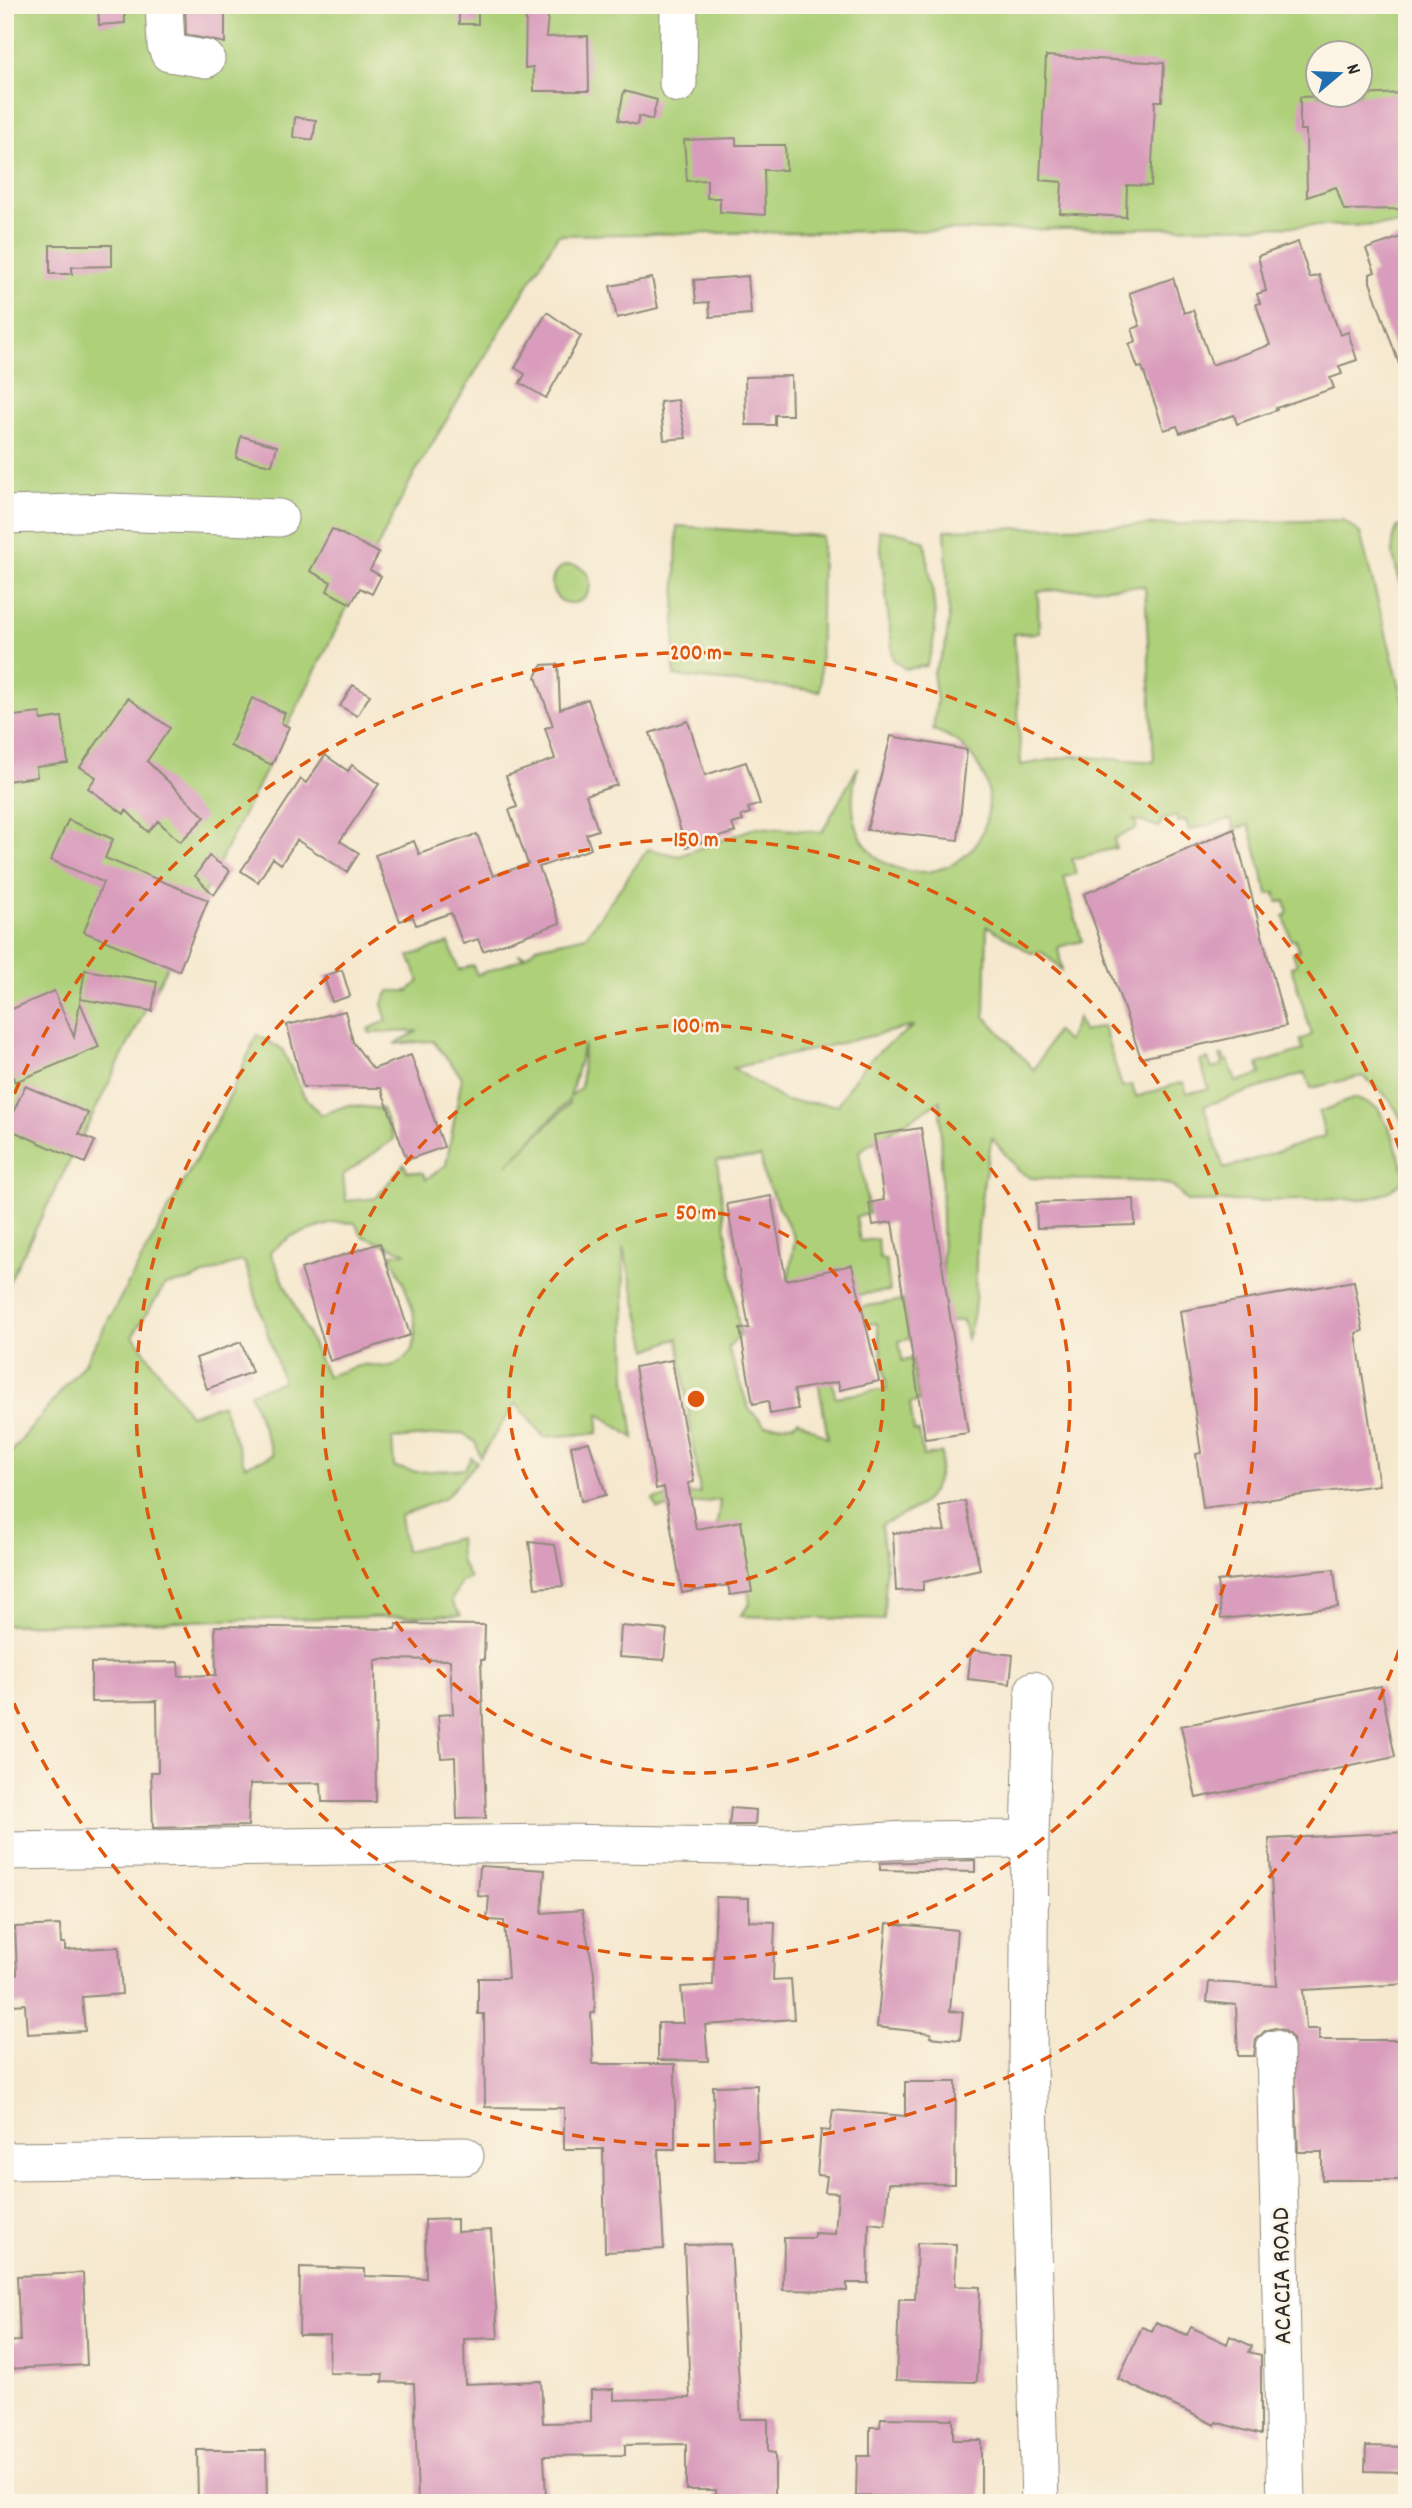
<svg xmlns="http://www.w3.org/2000/svg" width="1412" height="2508" viewBox="0 0 1412 2508" font-family="Dekko,sans-serif">
  <style>
    .green { fill: #add079; stroke: #6c7e52; stroke-width: 2; fill-rule: evenodd }
    .building { fill: #d99cbc }
    .lines { fill: none; stroke-linecap: round; stroke-linejoin: round }
    .minor-casing { stroke: #908a7c; stroke-width: 39 }
    .minor { stroke: #fff; stroke-width: 37 }
    .ring { fill: none; stroke: #df570e; stroke-width: 3.5; stroke-dasharray: 12 9 }
    .labels { text-anchor: middle; stroke-width: 5; stroke-linejoin: round; paint-order: stroke }
    .street-label { font-size: 26px; fill: #2b2b2b; stroke: #fcf5e5 }
    .centre { fill: #df570e; stroke: #fcf5e5; stroke-width: 3.5 }
    .ring-label { font-size: 21px; text-anchor: middle; font-weight: bold; fill: #df570e; stroke: #fcf5e5; stroke-width: 5; stroke-linejoin: round; paint-order: stroke }
  </style>
  <rect width="100%" height="100%" fill="#fcf5e5"/>
  <filter id="ink" filterUnits="userSpaceOnUse"><feTurbulence type="fractalNoise" baseFrequency=".0143" numOctaves="2"/><feDisplacementMap in="SourceGraphic" scale="14" xChannelSelector="R" yChannelSelector="G"/><feConvolveMatrix kernelMatrix="1 2 1 2 8 2 1 2 1" color-interpolation-filters="sRGB"/></filter>
  <filter id="wash" filterUnits="userSpaceOnUse"><feTurbulence type="fractalNoise" baseFrequency=".00686" numOctaves="4" result="noise"/><feDisplacementMap in="SourceGraphic" scale="28" xChannelSelector="R" yChannelSelector="G"/><feGaussianBlur stdDeviation="1.57" result="paint"/><feColorMatrix in="noise" values="0 0 0 0 0 0 0 0 0 0 0 0 0 0 0 0 0 1.4 0 .05"/><feComposite in="paint" operator="in"/></filter>
  <g filter="url(#wash)">
    <rect width="100%" height="100%" fill="#f5e8ce"/>
    <path class="green" d="M 5,5 L 1407,5 L 1407,225 L 558,235 L 414,474 L 5,1290 ZM 1318,52 L 1360,52 L 1360,94 L 1318,94 Z
      M 1343,520 L 1360,533 L 1407,714 L 1407,1135 C 1398,1107 1386,1092 1362,1076 L 1311,1088 L 1305,1073 L 1204,1106 L 1224,1169 L 1325,1136 L 1319,1112 L 1355,1098 L 1378,1108 L 1393,1137 L 1405,1176 C 1396,1191 1378,1198 1362,1199 L 1188,1202 L 1171,1185 L 1154,1182 L 1031,1178 L 1019,1171 L 992,1138 C 983,1178 978,1217 976,1258 C 975,1291 978,1307 967,1339 L 963,1320 L 949,1322 L 943,1282 L 940,1101 L 859,1151 L 869,1214 L 856,1217 L 860,1241 L 877,1239 L 880,1258 L 886,1260 L 890,1291 L 845,1296 L 783,1311 L 795,1239 L 764,1177 L 761,1157 L 717,1161 L 740,1336 L 728,1347 L 749,1409 L 766,1426 L 794,1424 L 798,1420 L 828,1438 L 818,1381 L 822,1315 L 835,1397 L 887,1389 L 877,1323 L 863,1325 L 861,1307 L 904,1300 L 910,1339 L 899,1341 L 902,1361 L 912,1359 L 919,1402 L 910,1403 L 914,1431 L 919,1432 L 923,1456 L 942,1453 C 937,1502 923,1506 881,1525 L 886,1562 L 884,1620 L 740,1616 L 750,1604 L 741,1537 L 715,1540 L 720,1500 L 657,1509 L 653,1499 L 700,1493 L 678,1338 L 648,1350 L 623,1247 L 626,1379 L 634,1438 L 599,1414 L 598,1433 L 544,1437 L 516,1403 L 480,1457 L 476,1443 L 463,1433 L 392,1439 L 394,1467 L 417,1472 L 465,1469 L 471,1457 L 477,1462 L 445,1498 L 400,1516 L 405,1551 L 459,1538 L 460,1560 L 470,1578 L 461,1582 L 451,1601 L 461,1615 L 5,1625 L 5,1460 L 86,1361 L 224,1108 L 257,1035 L 282,1049 L 304,1096 L 321,1115 L 348,1105 L 382,1109 L 394,1139 L 343,1175 L 346,1201 L 376,1198 L 404,1164 L 407,1171 L 423,1173 L 426,1179 L 446,1165 L 462,1077 L 433,1041 L 394,1044 L 418,1031 L 370,1033 L 368,1029 L 387,1021 L 382,1005 L 389,991 L 409,991 L 419,981 L 409,956 L 449,943 L 459,970 L 473,965 L 477,975 L 524,958 L 518,954 L 526,956 L 536,947 L 586,936 L 648,849 L 679,856 L 757,827 L 822,832 L 858,767 C 824,886 966,903 986,821 C 990,807 990,793 985,779 C 975,755 959,738 933,730 L 937,700 L 933,673 L 945,649 L 949,620 L 945,530 ZM 1145,586 L 1154,762 L 1073,756 L 1021,765 L 1014,634 L 1039,633 L 1038,591 ZM 1177,816 L 1178,822 L 1186,820 L 1189,830 L 1231,819 L 1234,829 L 1249,825 L 1268,894 L 1275,893 L 1278,902 L 1285,901 L 1288,913 L 1284,916 L 1291,940 L 1295,939 L 1299,951 L 1293,953 L 1297,965 L 1291,967 L 1312,1035 L 1300,1040 L 1303,1050 L 1258,1064 L 1261,1074 L 1236,1082 L 1228,1060 L 1225,1061 L 1223,1055 L 1220,1056 L 1223,1065 L 1212,1069 L 1208,1059 L 1200,1061 L 1209,1089 L 1187,1093 L 1183,1082 L 1136,1097 L 1132,1085 L 1122,1087 L 1103,1026 L 1083,1032 L 1078,1018 L 1067,1042 L 1056,1031 L 1034,1070 L 985,1016 L 987,926 L 1031,953 L 1042,952 L 1062,970 L 1058,947 L 1082,941 L 1064,877 L 1076,874 L 1072,859 L 1116,848 L 1114,839 L 1137,828 L 1134,820 L 1159,827 L 1162,820 ZM 914,1026 C 876,1052 860,1064 838,1105 L 785,1101 L 733,1068 ZM 584,1044 L 581,1087 L 570,1097 ZM 569,1100 L 569,1104 L 507,1165 ZM 336,1222 L 355,1223 L 362,1236 L 407,1253 L 391,1254 C 402,1284 439,1346 394,1365 C 383,1370 373,1363 363,1365 C 351,1367 338,1373 327,1376 L 270,1252 L 292,1236 ZM 241,1261 L 245,1263 L 283,1381 L 250,1393 L 273,1455 L 245,1466 L 222,1404 L 190,1415 L 133,1335 L 165,1285 L 188,1281 Z
      M 677,526 L 822,536 L 820,691 L 674,676 Z
      M 1398,526 L 1407,526 L 1407,600 C 1399,577 1385,548 1398,526 Z
      M 879,530 L 906,534 L 925,542 C 930,582 944,628 926,666 L 905,669 L 893,659 Z
      M552 584a19 19 0 1 1 38 0a19 19 0 1 1-38 0Z"/>
    <g id="blocks">
      <path class="building" d="M 98,5 L 124,5 L 125,23 L 99,25 Z
        M 185,5 L 225,5 L 225,43 L 186,35 Z
        M 459,5 L 478,5 L 478,24 L 459,24 Z
        M 526,5 L 549,5 L 546,37 L 588,36 L 589,91 L 534,91 L 533,67 L 525,68 Z
        M 1046,56 L 1164,63 L 1162,101 L 1155,101 L 1151,186 L 1127,185 L 1126,217 L 1060,213 L 1062,182 L 1040,180 Z
        M 624,91 L 657,100 L 652,120 L 639,116 L 637,125 L 618,120 Z
        M 1407,93 L 1407,132 L 1401,132 L 1403,209 L 1344,210 L 1336,187 L 1307,197 L 1306,130 L 1300,130 L 1300,97 Z
        M 295,117 L 316,120 L 313,140 L 293,137 Z
        M 736,138 L 736,145 L 785,145 L 786,170 L 764,170 L 765,215 L 720,212 L 720,198 L 707,198 L 707,180 L 687,181 L 684,140 Z
        M 1407,235 L 1407,377 L 1404,378 L 1370,282 L 1370,274 L 1375,272 L 1366,249 Z
        M 1298,242 L 1310,278 L 1319,275 L 1340,335 L 1348,332 L 1357,360 L 1339,366 L 1342,374 L 1330,378 L 1334,388 L 1276,408 L 1277,410 L 1237,424 L 1234,415 L 1180,433 L 1177,426 L 1164,430 L 1142,367 L 1138,368 L 1129,344 L 1136,341 L 1132,329 L 1140,326 L 1129,293 L 1173,278 L 1184,313 L 1193,310 L 1212,365 L 1270,345 L 1256,304 L 1260,303 L 1257,294 L 1266,291 L 1258,256 Z
        M 50,245 L 112,245 L 112,266 L 72,267 L 72,274 L 50,274 Z
        M 748,276 L 751,314 L 710,317 L 709,302 L 696,303 L 694,280 Z
        M 652,278 L 658,308 L 617,318 L 610,286 Z
        M 547,312 L 581,336 L 546,398 L 520,383 L 525,374 L 515,368 Z
        M 791,376 L 792,415 L 775,415 L 775,425 L 746,425 L 745,377 Z
        M 678,400 L 686,438 L 664,440 L 660,402 Z
        M 241,436 L 277,446 L 272,465 L 236,458 Z
        M 332,529 L 379,553 L 370,570 L 381,576 L 372,594 L 360,588 L 351,604 L 327,591 L 331,582 L 310,571 Z
        M 558,664 L 560,709 L 588,699 L 617,785 L 586,795 L 598,830 L 586,834 L 591,849 L 539,867 L 560,923 L 483,951 L 478,939 L 463,944 L 451,913 L 416,925 L 413,917 L 400,921 L 375,855 L 414,841 L 419,854 L 477,834 L 493,876 L 528,864 L 509,810 L 517,807 L 506,776 L 555,759 L 545,728 L 553,726 L 536,677 L 542,665 Z
        M 353,685 L 370,695 L 357,716 L 340,706 Z
        M 128,698 L 170,728 L 147,761 L 205,817 L 180,842 L 158,821 L 148,832 L 126,810 L 124,814 L 88,788 L 96,777 L 80,767 Z
        M 252,698 L 285,713 L 281,723 L 289,727 L 272,765 L 230,746 Z
        M 40,713 L 41,720 L 62,717 L 68,763 L 36,767 L 37,777 L 6,781 L 5,717 Z
        M 688,721 L 705,775 L 746,762 L 760,804 L 748,808 L 750,813 L 741,816 L 743,821 L 732,824 L 735,832 L 686,847 L 650,733 Z
        M 891,736 L 967,750 L 958,840 L 867,830 Z
        M 325,755 L 348,771 L 352,765 L 379,784 L 340,841 L 359,853 L 347,872 L 297,840 L 281,864 L 273,858 L 258,882 L 241,871 L 301,779 L 306,783 Z
        M 68,820 L 113,839 L 105,858 L 208,900 L 179,971 L 84,932 L 103,882 L 51,860 Z
        M 1234,829 L 1286,1026 L 1141,1058 L 1084,894 Z
        M 209,856 L 230,871 L 214,895 L 195,876 Z
        M 85,970 L 157,982 L 152,1011 L 80,999 Z
        M 342,970 L 350,996 L 332,1002 L 324,976 Z
        M 54,991 L 74,1037 L 80,1002 L 99,1047 L 15,1082 L 5,1057 L 5,1012 Z
        M 345,1011 L 353,1042 L 373,1069 L 411,1055 L 444,1147 L 407,1160 L 381,1088 L 303,1087 L 287,1025 Z
        M 25,1086 L 88,1113 L 79,1134 L 95,1141 L 85,1163 L 6,1128 Z
        M 921,1128 L 968,1433 L 925,1439 L 892,1222 L 873,1225 L 869,1203 L 884,1200 L 874,1135 Z
        M 771,1196 L 786,1280 L 852,1265 L 879,1381 L 840,1390 L 838,1382 L 794,1390 L 798,1409 L 770,1414 L 768,1401 L 753,1404 L 740,1329 L 749,1328 L 727,1204 Z
        M 1134,1199 L 1135,1225 L 1037,1228 L 1036,1203 Z
        M 380,1243 L 410,1335 L 330,1361 L 301,1269 Z
        M 1354,1281 L 1363,1331 L 1356,1333 L 1379,1485 L 1203,1508 L 1196,1454 L 1201,1453 L 1180,1311 Z
        M 241,1342 L 252,1372 L 207,1389 L 196,1358 Z
        M 672,1360 L 694,1482 L 688,1483 L 696,1529 L 741,1521 L 752,1592 L 730,1595 L 728,1585 L 682,1593 L 664,1487 L 656,1489 L 635,1367 Z
        M 589,1442 L 606,1495 L 581,1501 L 571,1446 Z
        M 965,1501 L 980,1569 L 923,1582 L 923,1590 L 896,1591 L 893,1533 L 945,1531 L 939,1506 Z
        M 529,1542 L 555,1545 L 563,1586 L 535,1588 Z
        M 1334,1569 L 1338,1607 L 1221,1619 L 1217,1581 Z
        M 396,1624 L 485,1625 L 484,1660 L 481,1660 L 486,1818 L 457,1819 L 455,1757 L 441,1758 L 438,1715 L 453,1714 L 450,1660 L 380,1659 L 375,1661 L 376,1802 L 322,1802 L 321,1783 L 250,1784 L 248,1826 L 153,1828 L 151,1772 L 158,1772 L 157,1701 L 91,1702 L 91,1663 L 178,1662 L 179,1676 L 216,1675 L 215,1626 L 396,1629 Z
        M 621,1626 L 667,1630 L 664,1660 L 619,1657 Z
        M 971,1650 L 1013,1655 L 1010,1684 L 968,1679 Z
        M 1381,1686 L 1395,1757 L 1196,1798 L 1181,1726 Z
        M 731,1808 L 756,1810 L 755,1825 L 729,1825 Z
        M 1407,1832 L 1407,1984 L 1303,1990 L 1306,2029 L 1319,2029 L 1319,2040 L 1407,2040 L 1407,2180 L 1322,2180 L 1322,2152 L 1298,2152 L 1293,2039 L 1284,2030 L 1275,2028 L 1265,2031 L 1256,2040 L 1254,2056 L 1238,2056 L 1236,2005 L 1207,2002 L 1209,1982 L 1277,1986 L 1269,1839 Z
        M 975,1860 L 975,1872 L 880,1870 L 880,1863 Z
        M 480,1866 L 545,1870 L 542,1913 L 582,1910 L 594,1973 L 595,2013 L 591,2013 L 593,2064 L 675,2064 L 675,2149 L 658,2149 L 664,2249 L 605,2252 L 603,2149 L 564,2149 L 564,2108 L 485,2107 L 484,2014 L 478,2014 L 478,1978 L 508,1978 L 504,1921 L 487,1920 L 489,1897 L 478,1896 Z
        M 716,1897 L 749,1898 L 749,1921 L 775,1922 L 773,1980 L 791,1979 L 794,2019 L 705,2025 L 708,2061 L 658,2060 L 658,2023 L 684,2023 L 681,1987 L 713,1985 Z
        M 887,1923 L 957,1930 L 950,2011 L 963,2012 L 960,2040 L 930,2037 L 931,2033 L 877,2027 Z
        M 60,1925 L 61,1943 L 65,1943 L 65,1950 L 119,1947 L 122,1994 L 82,1997 L 85,2031 L 27,2034 L 25,2004 L 14,2005 L 12,1974 L 17,1974 L 15,1927 Z
        M 905,2082 L 956,2082 L 955,2184 L 889,2183 L 885,2225 L 869,2223 L 868,2283 L 847,2283 L 847,2291 L 783,2290 L 784,2238 L 814,2238 L 814,2233 L 835,2234 L 838,2193 L 825,2192 L 827,2176 L 817,2175 L 821,2130 L 830,2131 L 833,2110 L 905,2116 Z
        M 757,2085 L 758,2160 L 715,2160 L 713,2086 Z
        M 457,2219 L 457,2232 L 491,2230 L 498,2338 L 464,2339 L 465,2384 L 541,2381 L 543,2423 L 591,2422 L 591,2390 L 614,2389 L 614,2400 L 690,2398 L 684,2245 L 731,2244 L 741,2419 L 768,2419 L 768,2452 L 775,2453 L 775,2494 L 743,2493 L 743,2503 L 716,2503 L 716,2490 L 686,2490 L 686,2444 L 625,2445 L 625,2455 L 544,2456 L 546,2499 L 418,2503 L 414,2383 L 382,2382 L 383,2374 L 329,2373 L 330,2335 L 299,2335 L 300,2267 L 365,2269 L 365,2276 L 426,2278 L 425,2220 Z
        M 917,2243 L 956,2244 L 955,2286 L 980,2287 L 977,2382 L 896,2380 L 899,2299 L 915,2299 Z
        M 83,2273 L 87,2365 L 5,2369 L 5,2342 L 20,2341 L 17,2276 Z
        M 1156,2322 L 1187,2335 L 1191,2327 L 1227,2344 L 1230,2336 L 1252,2346 L 1249,2352 L 1261,2355 L 1261,2435 L 1216,2422 L 1215,2425 L 1118,2379 L 1142,2327 L 1152,2331 Z
        M 881,2418 L 953,2419 L 953,2440 L 981,2440 L 981,2503 L 939,2503 L 939,2497 L 856,2496 L 857,2456 L 870,2456 L 870,2427 L 880,2427 Z
        M 1366,2446 L 1407,2447 L 1407,2472 L 1365,2471 Z
        M 197,2450 L 266,2450 L 267,2503 L 198,2503 Z"/>
    </g>
  </g>
  <g filter="url(#ink)">
    <use href="#blocks" fill-opacity="0" stroke="#908a7c" stroke-width="2"/>
    <g class="lines">
      <g class="minor-casing">
        <path id="minor" d="M 164,5 L 166,45 L 169,53 L 206,59
          M 678,84 L 679,5
          M 5,515 L 111,512 L 279,518
          M 1030,1839 L 1034,1690
          M 5,1851 L 558,1843 L 786,1847 L 907,1840 L 1030,1839 L 1028,2062 L 1040,2503
          M 1275,2049 L 1286,2503
          M 5,2161 L 465,2156"/>
      </g>
      <use href="#minor" class="minor"/>
    </g>
  </g>
  <g class="ring">
    <circle cx="696" cy="1399" r="187"/>
    <circle cx="696" cy="1399" r="374"/>
    <circle cx="696" cy="1399" r="560"/>
    <path d="M1406 1630A747 747 0 0 1 6 1685M6 1113A747 747 0 0 1 1406 1168"/>
  </g>
  <g class="labels">
    <g class="street-label">
      <text transform="translate(1280 2276) rotate(-91)" y="9">ACACIA ROAD</text>
    </g>
  </g>
  <circle cx="696" cy="1399" r="10" class="centre"/>
  <g class="ring-label">
    <text x="696" y="659">200 m</text>
    <text x="696" y="846">150 m</text>
    <text x="696" y="1032">100 m</text>
    <text x="696" y="1219">50 m</text>
  </g>
  <rect width="1412" height="2508" fill="none" stroke="#fcf5e5" stroke-width="28"/>
  <g transform="translate(1339 74) rotate(71)"><circle r="33" fill="#fcf5e5" stroke="#a8a49b" stroke-width="2"/>
  <path d="M0-5L12 26L0 18L-12 26Z" fill="#1f6fb2"/>
  <text y="-10" font-size="19" font-weight="bold" text-anchor="middle" fill="#2b2b2b">N</text>
  </g>
</svg>
